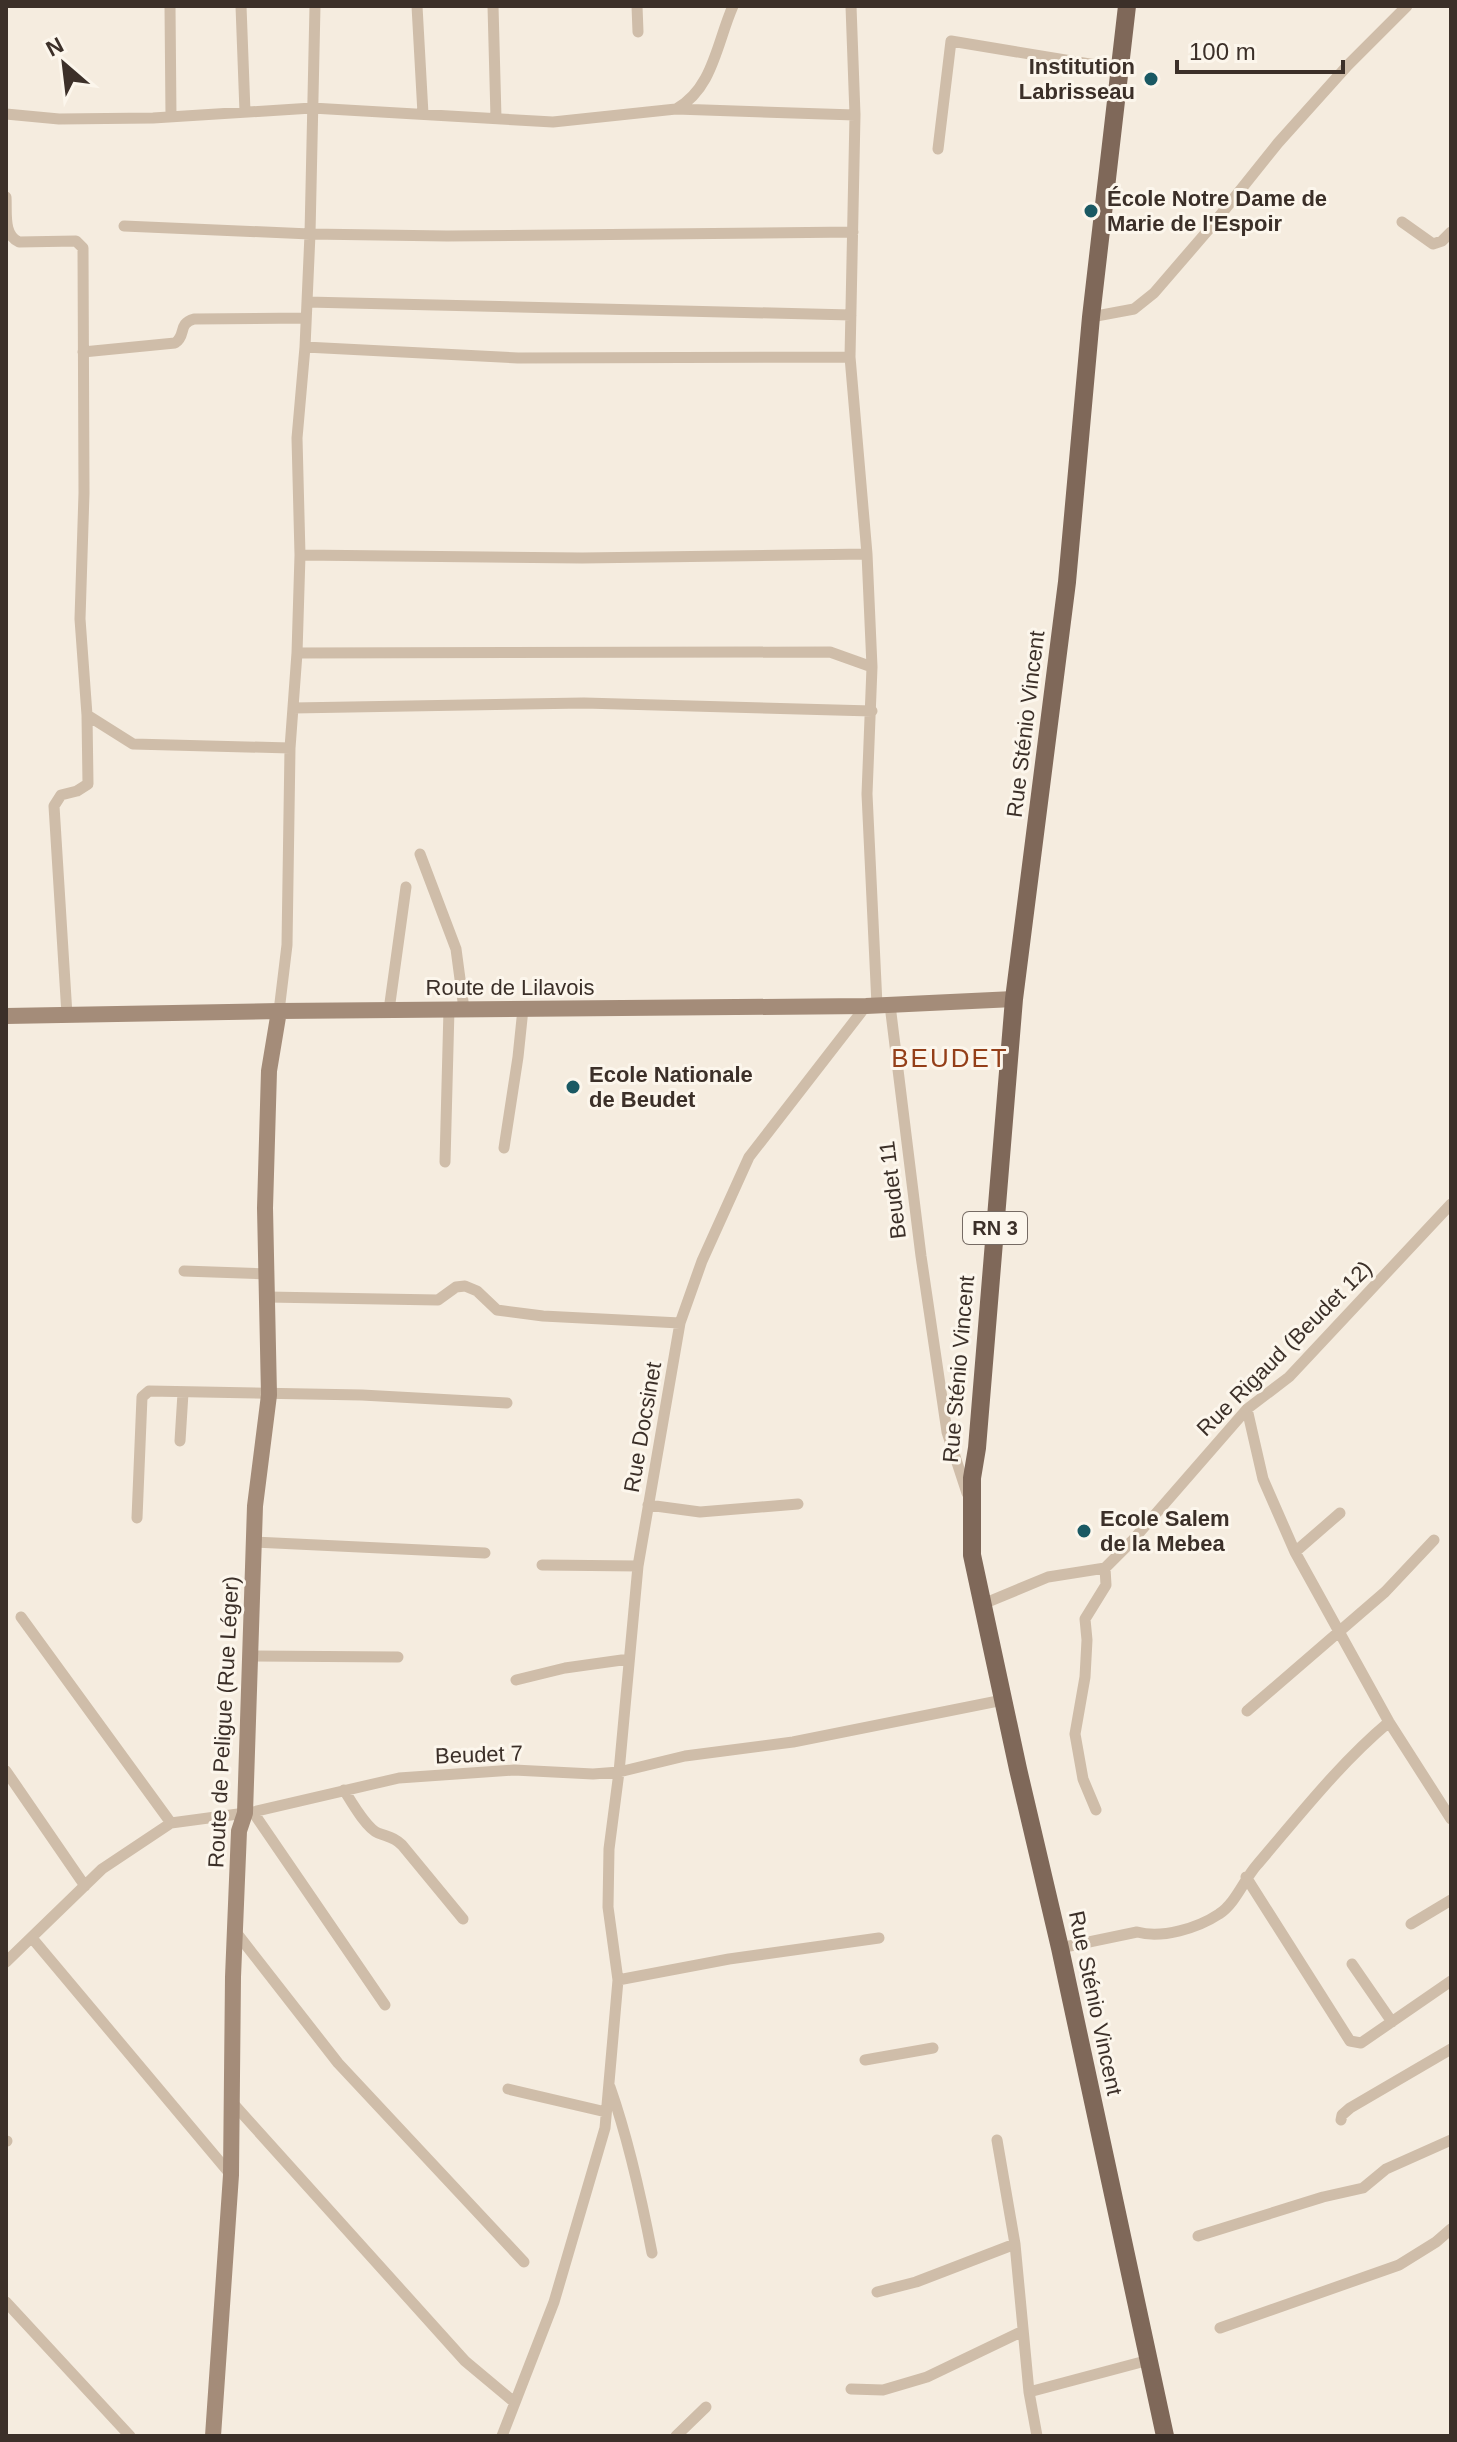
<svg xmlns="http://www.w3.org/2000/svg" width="1457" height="2442" viewBox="0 0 1457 2442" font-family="Helvetica,sans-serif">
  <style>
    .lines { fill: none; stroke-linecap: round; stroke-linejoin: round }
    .street { stroke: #cfbda9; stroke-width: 11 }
    .secondary { stroke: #a48c79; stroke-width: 16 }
    .primary { stroke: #7f6859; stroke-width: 18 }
    .poi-dot { fill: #1a5963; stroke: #fcf6ec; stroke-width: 3 }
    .labels { text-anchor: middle; stroke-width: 6; stroke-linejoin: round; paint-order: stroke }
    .shield { fill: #fcf6ec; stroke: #766b64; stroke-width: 2 }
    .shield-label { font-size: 20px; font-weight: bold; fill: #3c3029 }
    .poi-label { font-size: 22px; font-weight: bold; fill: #3c3029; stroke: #fcf6ec; text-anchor: start }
    .street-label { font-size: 22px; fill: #3c3029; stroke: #fcf6ec }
    .quarter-label { font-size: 26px; letter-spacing: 2px; fill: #943f19; stroke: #fcf6ec }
  </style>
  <rect width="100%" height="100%" fill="#f5ecdf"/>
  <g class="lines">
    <path class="street" d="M 170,6 L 171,117
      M 241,6 L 245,112
      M 417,6 L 423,114
      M 493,6 L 496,118
      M 637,6 L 638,32
      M 851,6 L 855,115 L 850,357 L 867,554 L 872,667 L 867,794 L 877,1005
      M 676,109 L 855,115
      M 6,114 L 59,119 L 153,118 L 312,108 L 553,122 L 676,109 C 713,89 717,42 733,6
      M 938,149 L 951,41 L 1120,69
      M 6,197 C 7,213 3,235 19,242 L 76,241 L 83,248 L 84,493 L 80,619 L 87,715 L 88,784 L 77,791 L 61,795 L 54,806 L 67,1015
      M 1402,222 L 1433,244 L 1442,241 L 1451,232
      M 124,226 L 310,234 L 447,236 L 853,232
      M 307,302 L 851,315
      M 1091,317 L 1134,309 L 1154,293 L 1210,228 L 1278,143 L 1348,65 L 1407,6
      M 305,347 L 518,358 L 850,357
      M 83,352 L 175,343 C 187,335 177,324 194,319 L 306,318
      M 300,555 L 582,558 L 867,554
      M 297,653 L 830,652 L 872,667
      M 293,708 L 584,703 L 872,711
      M 87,715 L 133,744 L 290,748
      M 420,854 L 456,949 L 464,1009
      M 890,1005 L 921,1256 L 947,1432 L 967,1493
      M 389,1010 L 406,887
      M 279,1011 L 287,945 L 290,748 L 297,653 L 300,555 L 297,438 L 305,347 L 310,234 L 315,6
      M 504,1148 L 518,1057 L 523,1009
      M 445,1162 L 449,1009
      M 184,1271 L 267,1274
      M 267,1297 L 438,1300 L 456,1287 L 465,1286 L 477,1291 L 497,1310 L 543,1316 L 680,1323
      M 1247,1409 L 1263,1479 L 1295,1552 L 1389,1722 L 1451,1819
      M 180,1441 L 183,1393
      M 648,1505 L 700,1512 L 798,1504
      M 137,1518 L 142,1397 L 149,1391 L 362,1395 L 507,1403
      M 254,1542 L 485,1553
      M 1295,1552 L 1340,1513
      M 542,1565 L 638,1566
      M 983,1604 L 1048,1577 L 1105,1568 L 1132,1541 L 1247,1409 L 1289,1377 L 1451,1204
      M 21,1617 L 171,1823
      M 251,1656 L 398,1657
      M 516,1680 L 565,1668 L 629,1659
      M 1247,1711 L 1385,1592 L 1434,1540
      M 6,1771 L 85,1886
      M 344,1790 C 351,1801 366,1828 378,1833 C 388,1837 394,1837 402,1845 L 463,1919
      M 1096,1810 L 1083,1779 L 1075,1734 L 1085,1677 L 1087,1640 L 1085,1619 L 1106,1585 L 1105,1568
      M 253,1812 L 385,2005
      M 1246,1877 L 1350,2041 L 1361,2043 L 1451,1981
      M 1411,1924 L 1451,1900
      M 235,1931 L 338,2063 L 524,2262
      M 32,1938 L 231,2175
      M 1060,1948 L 1137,1932 C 1162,1939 1198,1928 1219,1914 C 1235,1904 1244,1880 1256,1866 C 1298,1817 1339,1764 1389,1722
      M 6,1962 L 102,1869 L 171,1823 L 253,1812 L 399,1778 L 514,1770 L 593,1774 L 619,1772 L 685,1756 L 793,1742 L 1003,1700
      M 1352,1964 L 1392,2022
      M 618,1980 L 729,1959 L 879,1938
      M 865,2060 L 933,2048
      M 610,2087 C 629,2141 641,2196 652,2253
      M 508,2089 L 606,2112
      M 230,2100 L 465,2361 L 514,2402
      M 1341,2120 L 1342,2115 L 1350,2108 L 1451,2049
      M 997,2140 L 1015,2244
      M 6,2141 L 7,2141
      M 1198,2236 L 1323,2197 L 1363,2188 L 1386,2169 L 1451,2140
      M 877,2292 L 916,2282 L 1015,2244 L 1029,2392 L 1037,2436
      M 6,2302 L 130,2436
      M 1220,2328 L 1399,2265 L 1436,2242 L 1451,2229
      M 851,2389 L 883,2390 L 927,2377 L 1023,2331
      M 1029,2392 L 1149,2360
      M 502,2436 L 554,2302 L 605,2128 L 618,1980 L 608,1907 L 609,1849 L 619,1772 L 638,1566 L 680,1323 L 702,1261 L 749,1157 L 866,1006
      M 676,2436 L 706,2407"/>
    <path class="secondary" d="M 6,1016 L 279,1011 L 866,1006 L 1014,999
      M 213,2436 L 231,2175 L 233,1977 L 239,1831 L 245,1813 L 255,1506 L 269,1395 L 265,1208 L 269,1071 L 279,1011"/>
    <path class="primary" d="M 1127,6 L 1091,317 L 1067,582 L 1014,999 L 977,1448 L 972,1478 L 972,1555 L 1018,1769 L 1060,1948 L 1165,2436"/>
  </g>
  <g class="poi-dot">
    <circle cx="1151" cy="79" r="8"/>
    <circle cx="1091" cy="211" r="8"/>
    <circle cx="573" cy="1087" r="8"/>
    <circle cx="1084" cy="1531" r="8"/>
  </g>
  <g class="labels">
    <rect class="shield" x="963" y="1212" width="64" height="32" rx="6"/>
    <g class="shield-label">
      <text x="995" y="1235">RN 3</text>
    </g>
    <g class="poi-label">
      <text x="1135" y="74" text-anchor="end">Institution<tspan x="1135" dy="25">Labrisseau</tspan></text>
      <text x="1107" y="206">École Notre Dame de<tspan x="1107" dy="25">Marie de l'Espoir</tspan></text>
      <text x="589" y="1082">Ecole Nationale<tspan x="589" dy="25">de Beudet</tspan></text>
      <text x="1100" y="1526">Ecole Salem<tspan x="1100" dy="25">de la Mebea</tspan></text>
    </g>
    <g class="street-label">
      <text transform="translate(1025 724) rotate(-83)" y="8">Rue Sténio Vincent</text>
      <text x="510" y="995">Route de Lilavois</text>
      <text transform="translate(892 1190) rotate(-97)" y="8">Beudet 11</text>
      <text transform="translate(1284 1348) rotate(-45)" y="8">Rue Rigaud (Beudet 12)</text>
      <text transform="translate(958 1369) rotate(-85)" y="8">Rue Sténio Vincent</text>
      <text transform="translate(642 1427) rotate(-80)" y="8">Rue Docsinet</text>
      <text transform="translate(223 1722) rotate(-87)" y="8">Route de Peligue (Rue Léger)</text>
      <text transform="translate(479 1754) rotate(-2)" y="8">Beudet 7</text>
      <text transform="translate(1096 2003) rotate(78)" y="8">Rue Sténio Vincent</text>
    </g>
    <g class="quarter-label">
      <text x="950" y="1067">BEUDET</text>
    </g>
  </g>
  <rect width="1457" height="2442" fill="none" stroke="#3c3029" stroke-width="16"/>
  <g transform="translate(64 64) rotate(332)" stroke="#fcf6ec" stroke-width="6" paint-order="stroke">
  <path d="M0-6L14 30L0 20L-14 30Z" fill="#3c3029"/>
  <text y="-12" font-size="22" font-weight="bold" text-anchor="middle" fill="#3c3029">N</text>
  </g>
  <path d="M1177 60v12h166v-12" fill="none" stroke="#3c3029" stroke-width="4"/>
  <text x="1189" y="60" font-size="24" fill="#3c3029" stroke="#fcf6ec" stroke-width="6" paint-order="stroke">100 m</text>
</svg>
